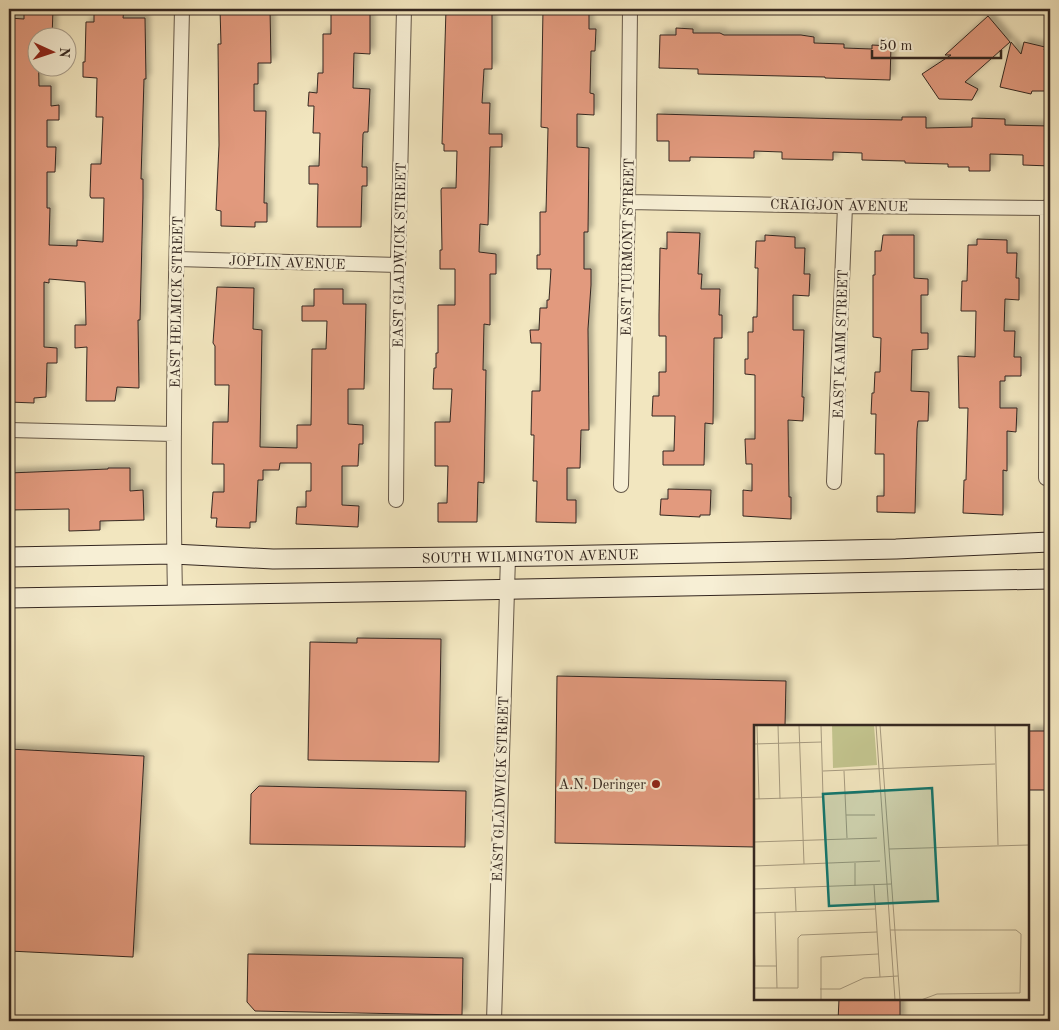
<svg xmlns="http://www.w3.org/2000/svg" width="1059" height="1030" viewBox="0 0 1059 1030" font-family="'Old Standard TT',serif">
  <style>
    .building { fill: #e29a7e; stroke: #342720; filter: url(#shadow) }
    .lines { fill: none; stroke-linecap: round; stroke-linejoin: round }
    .street-casing { stroke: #645748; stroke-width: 16 }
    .secondary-casing { stroke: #342720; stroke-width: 21 }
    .street { stroke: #f7efd5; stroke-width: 14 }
    .secondary { stroke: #f7efd5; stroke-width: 19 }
    .poi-dot { fill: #8f2418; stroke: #f7efd5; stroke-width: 2 }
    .labels { text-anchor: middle; stroke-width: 5; stroke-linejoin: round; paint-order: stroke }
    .street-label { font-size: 14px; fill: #342720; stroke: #f7efd5 }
    .poi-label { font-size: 14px; fill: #342720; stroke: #f7efd5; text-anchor: end }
    .inset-road { fill: none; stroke: #a69a7f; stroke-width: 1 }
    .view { fill: #0f766e; fill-opacity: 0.15; stroke: #0f766e; stroke-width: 2.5 }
    .inset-edge { fill: none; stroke: #342720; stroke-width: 2.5 }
  </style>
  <defs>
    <filter id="shadow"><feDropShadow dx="4.5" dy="-4.5" stdDeviation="2.5" flood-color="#0004"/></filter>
  </defs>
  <rect width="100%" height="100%" fill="#f2e6bf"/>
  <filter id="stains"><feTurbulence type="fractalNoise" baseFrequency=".004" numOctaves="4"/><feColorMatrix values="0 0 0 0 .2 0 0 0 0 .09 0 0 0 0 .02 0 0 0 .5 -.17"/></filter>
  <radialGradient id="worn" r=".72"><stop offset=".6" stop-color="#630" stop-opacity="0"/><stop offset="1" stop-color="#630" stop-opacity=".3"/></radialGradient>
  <path class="building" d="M 24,9 L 53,9 L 52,38 L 38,38 L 39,86 L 51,86 L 51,106 L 59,105 L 59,120 L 47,120 L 47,147 L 56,147 L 55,172 L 47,172 L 47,208 L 50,208 L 49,245 L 77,246 L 77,240 L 103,242 L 104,198 L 91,198 L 90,196 L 91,164 L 101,164 L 103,117 L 96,117 L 97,78 L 83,77 L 83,62 L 85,62 L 86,22 L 94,22 L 94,9 L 124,9 L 123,18 L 145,18 L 146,79 L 144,79 L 141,179 L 143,179 L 143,199 L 140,320 L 138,320 L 139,388 L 117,387 L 115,401 L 86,401 L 87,347 L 75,348 L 75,325 L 86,325 L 85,282 L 49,279 L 49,283 L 44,282 L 44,347 L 57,348 L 57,363 L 47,363 L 46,397 L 34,398 L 34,403 L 9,402 L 9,18 L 24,19 Z
    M 220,9 L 270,9 L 271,63 L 258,63 L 258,84 L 254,84 L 254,111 L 266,111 L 264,203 L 267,203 L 267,222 L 255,222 L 255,227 L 221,226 L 221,211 L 216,210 L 219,145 L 218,44 L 221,44 Z
    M 331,9 L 370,9 L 370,54 L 354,53 L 353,88 L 370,89 L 368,132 L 364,132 L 363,134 L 362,167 L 367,167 L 367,186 L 362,186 L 361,227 L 317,227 L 318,184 L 309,184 L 309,166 L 319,166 L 320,133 L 313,133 L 314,106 L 308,106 L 309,92 L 317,93 L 318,73 L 323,73 L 323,34 L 331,34 Z
    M 446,9 L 492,9 L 492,69 L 484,69 L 482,103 L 490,103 L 489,134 L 502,134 L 502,147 L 490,147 L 488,225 L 480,224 L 479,252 L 496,254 L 496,274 L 490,274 L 490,325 L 484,324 L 483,370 L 486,370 L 484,483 L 478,482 L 477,522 L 438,522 L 438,503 L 447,503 L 448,466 L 435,466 L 435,422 L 450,422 L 452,389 L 433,389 L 434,368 L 436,368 L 436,353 L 438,353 L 438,305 L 455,305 L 455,269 L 440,269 L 440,250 L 442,250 L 441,190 L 442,188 L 456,188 L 457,151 L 444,151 L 444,144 L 442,144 Z
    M 543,9 L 589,9 L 589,29 L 596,29 L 595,51 L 591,51 L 590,93 L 594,94 L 594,115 L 577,114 L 577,147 L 589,148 L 588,232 L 584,232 L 584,269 L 591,269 L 591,285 L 588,329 L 589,430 L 581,430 L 580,468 L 567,468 L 567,500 L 576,500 L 576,523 L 536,522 L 537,481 L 533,481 L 534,435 L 531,435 L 532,391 L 540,391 L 541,343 L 531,343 L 530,330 L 539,330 L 540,308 L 547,308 L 547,300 L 549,300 L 551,269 L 537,269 L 537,255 L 540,255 L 540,212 L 546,212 L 548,128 L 541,127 Z
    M 988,16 L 1010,42 L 965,82 L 978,89 L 972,100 L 939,99 L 922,74 L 951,55 L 945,55 Z
    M 676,28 L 693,29 L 693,33 L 720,33 L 724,35 L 801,35 L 814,37 L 814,43 L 844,44 L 844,48 L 872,49 L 872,45 L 891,46 L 890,80 L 825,78 L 825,77 L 698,74 L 698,69 L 659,68 L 660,35 L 676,35 Z
    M 1011,42 L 1021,54 L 1024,42 L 1045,47 L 1044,50 L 1050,50 L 1050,91 L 1032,91 L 1031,94 L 1000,87 Z
    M 657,114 L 846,119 L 902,120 L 902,117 L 926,117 L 926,128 L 972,127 L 972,118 L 1005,119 L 1005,125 L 1050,126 L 1050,166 L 1023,165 L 1023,155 L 990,154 L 990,171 L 969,171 L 969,167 L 948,167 L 948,164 L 905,163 L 905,161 L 862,160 L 862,153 L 833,152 L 833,160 L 782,159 L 782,152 L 754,151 L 754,158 L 690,157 L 690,161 L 669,161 L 669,141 L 657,141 Z
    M 667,232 L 700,233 L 698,274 L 702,274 L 701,289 L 720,289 L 719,315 L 722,315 L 722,338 L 714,338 L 713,424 L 705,423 L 704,465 L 663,465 L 663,451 L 674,451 L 675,416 L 652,416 L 653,396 L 659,396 L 659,372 L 666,372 L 666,336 L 659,336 L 659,315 L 660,248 L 667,249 Z
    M 765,235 L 795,237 L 795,248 L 805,248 L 804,274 L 810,274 L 809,296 L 793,295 L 793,330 L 804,330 L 802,397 L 804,397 L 803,421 L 788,420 L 789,497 L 791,497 L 791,519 L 743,516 L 743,490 L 752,491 L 752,464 L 746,464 L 745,439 L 755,439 L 755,375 L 745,374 L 745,359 L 748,359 L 748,332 L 753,332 L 753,317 L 757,317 L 758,268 L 755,268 L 756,241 L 765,241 Z
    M 883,235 L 914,235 L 914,278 L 928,279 L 928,295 L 921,295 L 921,333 L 928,333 L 928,349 L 912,350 L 911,391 L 929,392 L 928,421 L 918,421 L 917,429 L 915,513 L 877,512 L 877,496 L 884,496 L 884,454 L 875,454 L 876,414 L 871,414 L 872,393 L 874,393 L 875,372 L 880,372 L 881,338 L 873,337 L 873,275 L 875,275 L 875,251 L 881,251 Z
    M 977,239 L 1007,240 L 1007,253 L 1017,253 L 1016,278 L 1019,278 L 1019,300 L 1005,299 L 1004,331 L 1015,331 L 1014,357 L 1021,357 L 1021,376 L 1005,376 L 1005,381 L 1000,381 L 1000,408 L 1017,408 L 1016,432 L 1007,431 L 1007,471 L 1003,470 L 1003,515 L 963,513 L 964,480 L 966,480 L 968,408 L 959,408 L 958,356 L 975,357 L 976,311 L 961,311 L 962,281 L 967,281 L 968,245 L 977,245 Z
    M 217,287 L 254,288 L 253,329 L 262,330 L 260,447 L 297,448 L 297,425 L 311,425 L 312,349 L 326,349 L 327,321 L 302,321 L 302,306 L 314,306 L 314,289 L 343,289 L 343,304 L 366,304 L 364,389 L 348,389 L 348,424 L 363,425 L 363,444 L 359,444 L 358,466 L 342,466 L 342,505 L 359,506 L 358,527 L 296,524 L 297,507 L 306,507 L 306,491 L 311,491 L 311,463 L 280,463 L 279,470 L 263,470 L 263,480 L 258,480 L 256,522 L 250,522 L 250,528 L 216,527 L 217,518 L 211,518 L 213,492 L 224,492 L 224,464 L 212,464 L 213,422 L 228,422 L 229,385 L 215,385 L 215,346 L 213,343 Z
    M 108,468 L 130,468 L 130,491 L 143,490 L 144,520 L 100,521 L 100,530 L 69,531 L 69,509 L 9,510 L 9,473 L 108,469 Z
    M 668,489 L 711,490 L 710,515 L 700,515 L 700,517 L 660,515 L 661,499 L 668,499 Z
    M 357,638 L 441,639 L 439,762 L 308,760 L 310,642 L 357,643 Z
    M 557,676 L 786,681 L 785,726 L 755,726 L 755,847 L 555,843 Z
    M 1028,731 L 1050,731 L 1050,790 L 1028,790 Z
    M 9,749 L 144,756 L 133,957 L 9,951 Z
    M 259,786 L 466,791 L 465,847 L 250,844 L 251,794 Z
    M 248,954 L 463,958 L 462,1015 L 255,1011 L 247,1002 Z
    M 839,999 L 900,999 L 900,1021 L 838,1021 Z"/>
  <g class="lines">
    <g class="street-casing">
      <path id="street" d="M 628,202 L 845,206 L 1050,208
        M 177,259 L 398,265
        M 9,430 L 174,434
        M 1046,478 L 1047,207
        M 834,482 L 845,206
        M 621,485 L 628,202 L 630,9
        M 396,500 L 398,265 L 404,9
        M 175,595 C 171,400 178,204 182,9
        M 494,1021 L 508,557"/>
    </g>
    <g class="secondary-casing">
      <path id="secondary" d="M 9,557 L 173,554 L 273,559 L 545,556 L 896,549 L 1050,542
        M 9,598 C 356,591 703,588 1050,579"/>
    </g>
    <use href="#street" class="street"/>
    <use href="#secondary" class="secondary"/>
  </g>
  <circle class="poi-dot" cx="656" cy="784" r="5"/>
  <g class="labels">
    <g class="street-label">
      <text transform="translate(839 205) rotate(1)" y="5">CRAIGJON AVENUE</text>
      <text transform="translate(627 247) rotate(-89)" y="5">EAST TURMONT STREET</text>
      <text transform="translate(399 255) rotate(-89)" y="5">EAST GLADWICK STREET</text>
      <text transform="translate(287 262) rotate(2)" y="5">JOPLIN AVENUE</text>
      <text transform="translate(176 302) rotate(-89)" y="5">EAST HELMICK STREET</text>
      <text transform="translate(840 344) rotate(-88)" y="5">EAST KAMM STREET</text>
      <text transform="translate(530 556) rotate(-1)" y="5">SOUTH WILMINGTON AVENUE</text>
      <text transform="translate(500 789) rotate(-88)" y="5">EAST GLADWICK STREET</text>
    </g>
    <g class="poi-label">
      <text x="646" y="789">A.N. Deringer</text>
    </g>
  </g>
  <g transform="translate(754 725)">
    <rect width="275" height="275" fill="#f2e6bf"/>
    <path d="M 120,0 L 123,40 L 79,43 L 78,0 Z" fill="#c2c38d"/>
    <path class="inset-road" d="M 3,0 L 5,74M 24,0 L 26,74M 45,0 L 50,139M 122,0 L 141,275M 126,0 L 146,275M 241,0 L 244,120M 0,19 L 68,17M 69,46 L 241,39M 90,46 L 93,113M 91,69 L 120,67M 0,74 L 69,72 L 67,0M 92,90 L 121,90M 70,91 L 71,114M 0,117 L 123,113M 135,124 L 275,120M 101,138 L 101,161M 0,141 L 126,136M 120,160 L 126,252M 41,163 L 42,186M 0,164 L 137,159M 21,187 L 23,263M 0,188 L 121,184M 136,205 L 262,205 L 267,209 L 266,268 L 183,269 L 167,275M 0,213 L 1,241M 1,241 L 23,241M 0,263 L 44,263 L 44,213 L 47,210 L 123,207M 66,264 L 86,264 L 110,253 L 144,251M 67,275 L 67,232 L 124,229"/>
    <path class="view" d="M 178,63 L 184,176 L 75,181 L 69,69 Z"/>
    <rect width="275" height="275" class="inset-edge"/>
  </g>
  <rect width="1059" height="1030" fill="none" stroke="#f2e6bf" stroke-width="30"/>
  <rect x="10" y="10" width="1039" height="1010" fill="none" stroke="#342720" stroke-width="2.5"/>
  <rect x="15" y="15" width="1029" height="1000" fill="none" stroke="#342720"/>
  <g transform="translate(52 52) rotate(93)"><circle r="24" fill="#f7efd5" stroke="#a99f8d"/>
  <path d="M0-4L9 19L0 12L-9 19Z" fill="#8f2418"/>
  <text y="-8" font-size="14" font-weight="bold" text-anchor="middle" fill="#342720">N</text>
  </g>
  <path d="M872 50v8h129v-8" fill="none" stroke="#342720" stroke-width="2.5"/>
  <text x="879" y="50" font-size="15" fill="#342720" stroke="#f7efd5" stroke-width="4" paint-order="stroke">50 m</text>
  <rect width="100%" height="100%" filter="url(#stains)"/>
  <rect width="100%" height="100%" fill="url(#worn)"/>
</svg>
